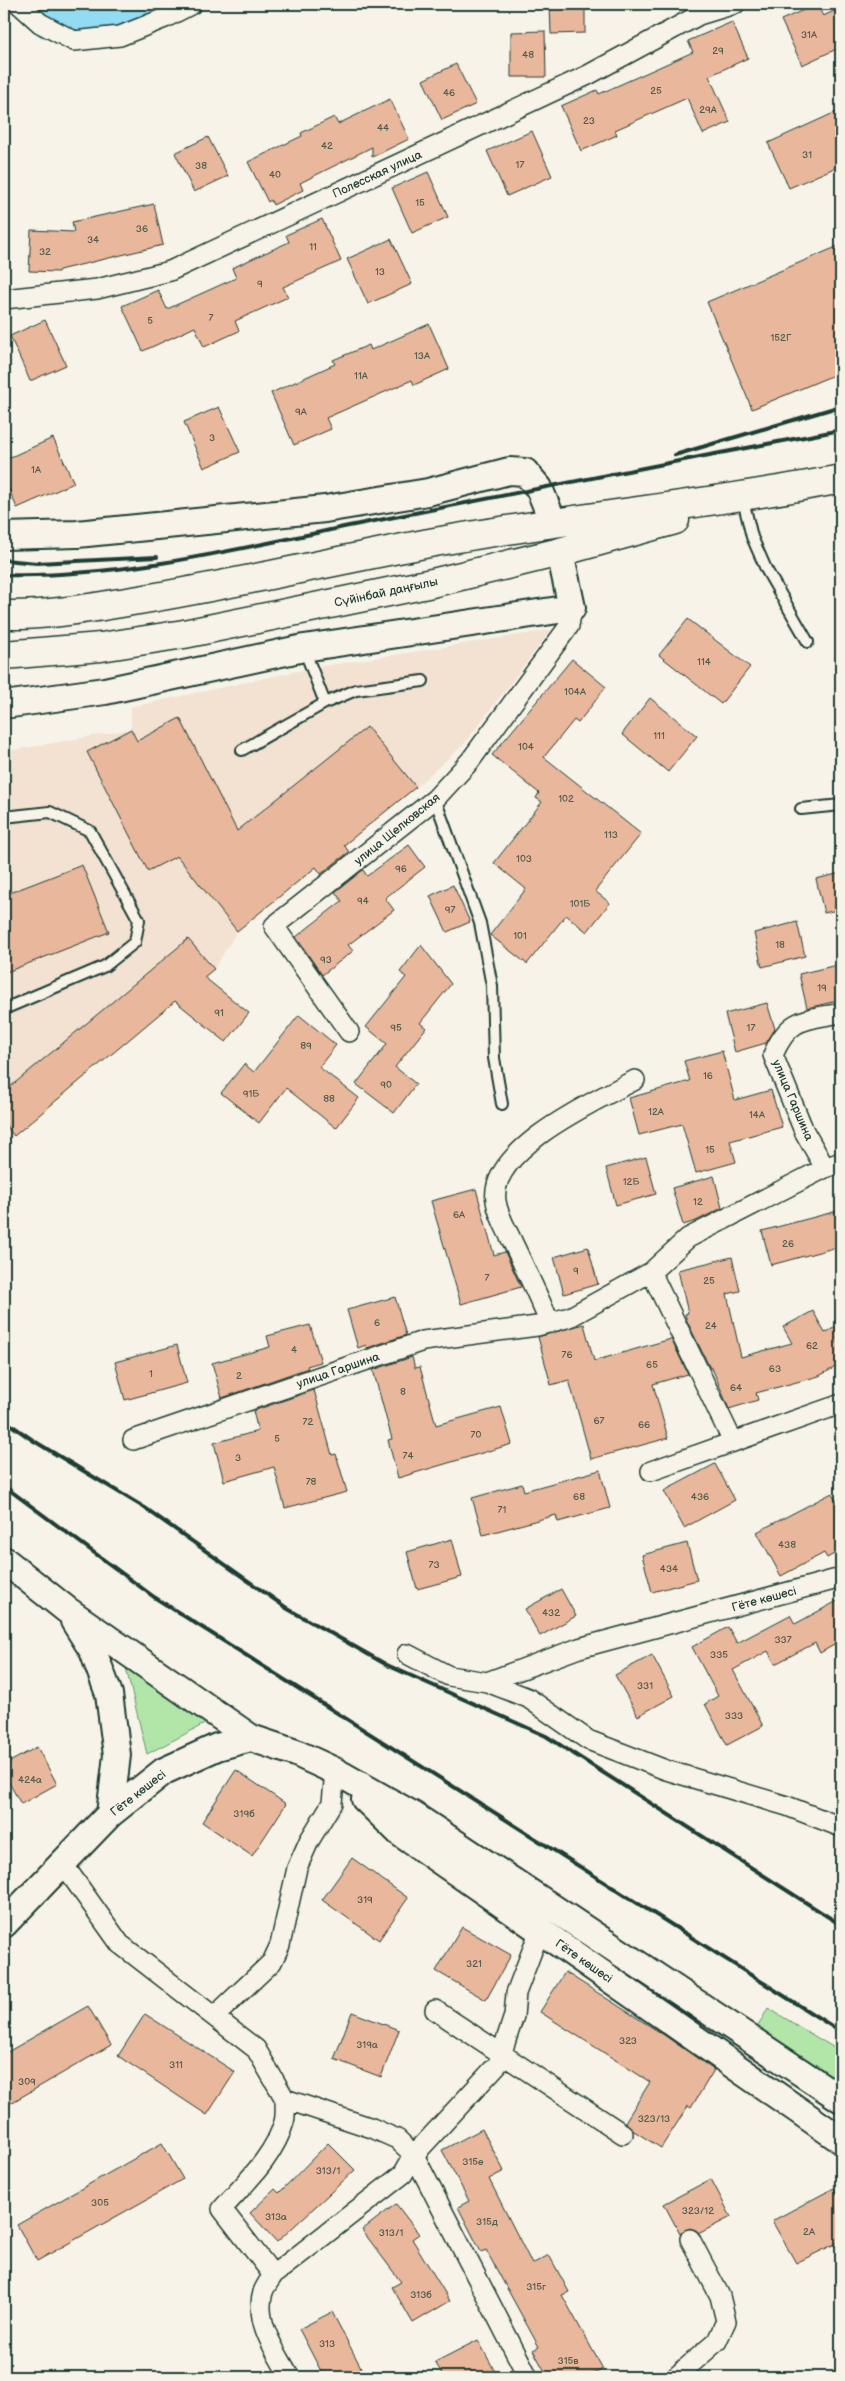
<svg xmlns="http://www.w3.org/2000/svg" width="845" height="2381" viewBox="0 0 845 2381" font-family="'Balsamiq Sans',sans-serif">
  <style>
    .built { fill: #f3e1d1 }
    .green { fill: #b1e6a8; stroke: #68926e }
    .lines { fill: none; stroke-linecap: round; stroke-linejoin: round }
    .river { stroke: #92dbf3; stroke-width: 44 }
    .building { fill: #e9b79b; stroke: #1f3d34 }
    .lane-casing { stroke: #1f3d34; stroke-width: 14 }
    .street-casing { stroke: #1f3d34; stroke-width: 22 }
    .secondary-casing { stroke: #1f3d34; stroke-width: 30 }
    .primary-casing { stroke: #1f3d34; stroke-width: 31 }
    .lane { stroke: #f7f3e8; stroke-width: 10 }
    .street { stroke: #f7f3e8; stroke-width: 19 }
    .secondary { stroke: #f7f3e8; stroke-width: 26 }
    .primary { stroke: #f7f3e8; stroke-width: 28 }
    .rail { stroke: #1f3d34; stroke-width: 4 }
    .labels { text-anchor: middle; stroke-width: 4.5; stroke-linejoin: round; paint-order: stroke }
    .number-label { font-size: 10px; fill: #525c4e }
    .street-label { font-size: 12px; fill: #1f3d34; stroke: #f7f3e8 }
  </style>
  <rect width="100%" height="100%" fill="#f7f3e8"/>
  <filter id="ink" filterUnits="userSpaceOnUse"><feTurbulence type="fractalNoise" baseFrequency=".02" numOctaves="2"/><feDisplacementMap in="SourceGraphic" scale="10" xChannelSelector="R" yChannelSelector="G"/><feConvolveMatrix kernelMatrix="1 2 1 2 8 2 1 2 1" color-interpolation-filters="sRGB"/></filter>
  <g filter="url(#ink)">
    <path class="built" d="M 551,630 L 464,744 L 416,787 L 237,931 L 214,969 L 14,1135 L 4,1141 L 4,752 L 131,729 L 131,707 L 312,668 Z"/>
    <path class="green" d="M 126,1668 L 212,1720 L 147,1754 Z
      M 768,2008 L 841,2052 L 841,2083 L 757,2028 Z"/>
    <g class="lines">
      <path class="river" d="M 38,4 L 50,17 L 94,24 L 135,4"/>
    </g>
    <path class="building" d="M 550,4 L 585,4 L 585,33 L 551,34 Z
      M 817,4 L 823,16 L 841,8 L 841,47 L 802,65 L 781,20 Z
      M 732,22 L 748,58 L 709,76 L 730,122 L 703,134 L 687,98 L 615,130 L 617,135 L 581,151 L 561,106 L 597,90 L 599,94 L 693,52 L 688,41 Z
      M 545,31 L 546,77 L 511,77 L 511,32 Z
      M 456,64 L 476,104 L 442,120 L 423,80 Z
      M 390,99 L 409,139 L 372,157 L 372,147 L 300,183 L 303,190 L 273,205 L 271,200 L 268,202 L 248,162 L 302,136 L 301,133 L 334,117 L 338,124 Z
      M 836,112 L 841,124 L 841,165 L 789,188 L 768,143 Z
      M 532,131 L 552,176 L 507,196 L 487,151 Z
      M 208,137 L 228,176 L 194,192 L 175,153 Z
      M 428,172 L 448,217 L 412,233 L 392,188 Z
      M 154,204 L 163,245 L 59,270 L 58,272 L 29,271 L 31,230 L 74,232 L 72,222 Z
      M 322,219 L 341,261 L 283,287 L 288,297 L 235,321 L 239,331 L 204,347 L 195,327 L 143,351 L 122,306 L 158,290 L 167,309 L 236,278 L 232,268 L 289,242 L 286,235 Z
      M 391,239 L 412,284 L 368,304 L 347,259 Z
      M 841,245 L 841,372 L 752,409 L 707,302 Z
      M 45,320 L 66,365 L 30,381 L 10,336 Z
      M 429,324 L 449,369 L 414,385 L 412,380 L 326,418 L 331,429 L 294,445 L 271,393 L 335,364 L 333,360 L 369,345 L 371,350 Z
      M 219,407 L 240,452 L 204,468 L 184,422 Z
      M 53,438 L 74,483 L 17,508 L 4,478 L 4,460 Z
      M 688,619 L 750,667 L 721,704 L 659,655 Z
      M 572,659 L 606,687 L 578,723 L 574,720 L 544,757 L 641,834 L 595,891 L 610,903 L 587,932 L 566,915 L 527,964 L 490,935 L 526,889 L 494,863 L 542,802 L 536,798 L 539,793 L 492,755 Z
      M 650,698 L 697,736 L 668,772 L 622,734 Z
      M 180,718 L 237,831 L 367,727 L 416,787 L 344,845 L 349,852 L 321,874 L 316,867 L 237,931 L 177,856 L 148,871 L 87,752 L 131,729 L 137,741 Z
      M 409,845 L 425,867 L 385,898 L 394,910 L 348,945 L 353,951 L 322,975 L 296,937 L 342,901 L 335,892 L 363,870 L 367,876 Z
      M 82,865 L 109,932 L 4,973 L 4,895 Z
      M 841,873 L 841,909 L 824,913 L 816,879 Z
      M 453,885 L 470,922 L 447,932 L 430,896 Z
      M 797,922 L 805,956 L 762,967 L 754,933 Z
      M 188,939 L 214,969 L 204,977 L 249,1013 L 226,1042 L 175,1001 L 14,1136 L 4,1123 L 4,1092 Z
      M 421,945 L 451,984 L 420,1023 L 426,1028 L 395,1067 L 416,1084 L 394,1113 L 356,1084 L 387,1044 L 366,1027 L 406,977 L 400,972 Z
      M 841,964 L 841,1000 L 807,1008 L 799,974 Z
      M 767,1003 L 775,1029 L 766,1043 L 735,1052 L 725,1014 Z
      M 299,1015 L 336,1045 L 319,1067 L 359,1098 L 336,1128 L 286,1088 L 259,1123 L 221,1093 L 244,1064 L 254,1072 Z
      M 722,1051 L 735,1100 L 771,1090 L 782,1127 L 730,1141 L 736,1162 L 696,1173 L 682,1124 L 639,1135 L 629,1098 L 690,1081 L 684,1061 Z
      M 646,1157 L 656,1194 L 616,1205 L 606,1168 Z
      M 714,1176 L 722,1208 L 696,1221 L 683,1225 L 672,1188 Z
      M 476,1189 L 494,1255 L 505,1252 L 521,1287 L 461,1304 L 431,1201 Z
      M 841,1210 L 841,1246 L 771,1265 L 762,1231 Z
      M 588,1247 L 598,1284 L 564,1294 L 554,1257 Z
      M 732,1257 L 740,1291 L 727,1294 L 741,1357 L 792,1343 L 783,1327 L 813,1311 L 825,1333 L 841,1324 L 841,1364 L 819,1376 L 756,1393 L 758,1400 L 729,1409 L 712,1368 L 710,1368 L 687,1321 L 685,1314 L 688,1313 L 678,1270 Z
      M 395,1297 L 406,1335 L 367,1348 L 366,1345 L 358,1348 L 347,1310 Z
      M 584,1324 L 594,1361 L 671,1339 L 688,1374 L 653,1384 L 668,1438 L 591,1459 L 569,1380 L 551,1385 L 538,1337 Z
      M 310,1325 L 321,1362 L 307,1366 L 308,1368 L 222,1398 L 212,1363 L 270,1347 L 267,1336 Z
      M 177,1345 L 187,1383 L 125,1400 L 115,1362 Z
      M 412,1357 L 415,1368 L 420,1367 L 436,1425 L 501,1407 L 512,1444 L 398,1478 L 388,1440 L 392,1439 L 373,1370 Z
      M 314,1390 L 332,1455 L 336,1454 L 347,1492 L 285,1508 L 274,1467 L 224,1481 L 214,1443 L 258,1431 L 253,1411 Z
      M 715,1464 L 735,1500 L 684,1528 L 664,1491 Z
      M 600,1470 L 610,1508 L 558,1522 L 556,1515 L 483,1535 L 472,1498 L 522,1484 L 524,1491 Z
      M 832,1493 L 841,1510 L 841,1550 L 827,1558 L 824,1553 L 781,1576 L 757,1532 Z
      M 452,1539 L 462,1577 L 417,1589 L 407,1552 Z
      M 687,1543 L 697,1580 L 652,1592 L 642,1555 Z
      M 561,1589 L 576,1616 L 540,1636 L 525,1609 Z
      M 841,1599 L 841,1641 L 820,1653 L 815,1643 L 775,1664 L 768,1651 L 733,1670 L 763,1726 L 727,1745 L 705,1704 L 718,1696 L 692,1647 L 728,1627 L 737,1643 L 790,1615 L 795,1624 Z
      M 652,1655 L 674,1696 L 638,1716 L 615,1675 Z
      M 37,1747 L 57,1784 L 21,1804 L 4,1774 L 4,1765 Z
      M 236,1770 L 286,1804 L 252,1856 L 202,1822 Z
      M 352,1858 L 408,1898 L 379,1940 L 322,1900 Z
      M 462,1927 L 511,1955 L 486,2000 L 436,1971 Z
      M 565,1972 L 664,2035 L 714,2070 L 691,2108 L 688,2106 L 661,2148 L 634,2131 L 625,2122 L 650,2082 L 540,2012 Z
      M 88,2006 L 111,2045 L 4,2107 L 4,2054 Z
      M 352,2012 L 399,2030 L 381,2077 L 334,2059 Z
      M 145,2014 L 235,2072 L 207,2115 L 118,2056 Z
      M 482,2129 L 504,2171 L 489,2179 L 532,2264 L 549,2255 L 569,2292 L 562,2295 L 603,2369 L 588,2377 L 548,2377 L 533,2350 L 539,2347 L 486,2250 L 481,2252 L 458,2207 L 469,2201 L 442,2150 Z
      M 162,2143 L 183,2179 L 37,2261 L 17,2225 Z
      M 328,2143 L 355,2170 L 277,2242 L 250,2213 L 275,2189 L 279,2193 Z
      M 711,2179 L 731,2217 L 700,2233 L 690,2228 L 680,2234 L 664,2204 Z
      M 834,2188 L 841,2202 L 841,2241 L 796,2263 L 772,2221 Z
      M 396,2204 L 419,2234 L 412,2239 L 450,2301 L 413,2323 L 392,2287 L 401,2282 L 362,2230 Z
      M 332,2312 L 366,2377 L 324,2377 L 299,2329 Z
      M 478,2340 L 498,2377 L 444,2377 L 435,2362 Z"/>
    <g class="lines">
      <g class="lane-casing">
        <path id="lane" d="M 743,500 L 752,537 L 766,569 L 808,642
          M 304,649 L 325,703
          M 242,750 L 325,703 L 356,690 L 423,681
          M 435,799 L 480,923 L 492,986 L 494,1058 L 502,1104
          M 801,809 L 841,805
          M 4,817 L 50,812 L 90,831 L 139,920 L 135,942 L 105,966 L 4,1009"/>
      </g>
      <g class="street-casing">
        <path id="street" d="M 19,4 L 40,23 L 74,41 L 120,36 L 165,18 L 192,4
          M 4,299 L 97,289 L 170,271 L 588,75 L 699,15 L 735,4
          M 349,1032 L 274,926 L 435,799 L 470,761 L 569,626 L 572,608
          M 825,1168 L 804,1131 L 773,1055 C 789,1017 805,1020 841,1013
          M 651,1272 L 733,1442
          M 550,1323 C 538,1296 526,1270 513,1243 C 507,1230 498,1216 496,1201 C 488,1149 597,1100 635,1080
          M 133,1440 L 423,1341 L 537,1326 L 570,1317 L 651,1272 L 688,1238 L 825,1168 L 841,1162
          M 651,1471 L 841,1404
          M 407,1654 L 449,1676 L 487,1682 L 528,1698 L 588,1740 L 666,1770 L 787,1806 L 841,1827
          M 487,1682 L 579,1648 L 841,1578
          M 63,1864 L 120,1944 L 256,2049 L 285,2099 L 372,2128 L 397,2139 L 414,2155 L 528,2377
          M 435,2010 L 623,2134
          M 215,2016 L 272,1962 L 280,1945 L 297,1868 L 309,1841 L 332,1803 L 335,1771
          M 273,2275 L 222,2209 C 245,2183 274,2157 284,2122 C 286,2115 285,2106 285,2099
          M 290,2377 C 276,2352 254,2322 263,2292 C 265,2286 270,2280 273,2275 L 403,2174 L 414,2155 L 498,2064 L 514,2016 L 516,1993 L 540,1930
          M 676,2377 L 717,2341 L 726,2321 L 720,2296 L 690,2239"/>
      </g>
      <g class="secondary-casing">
        <path id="secondary" d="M 4,536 L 77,534 L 325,509 L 428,492 L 509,471 L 525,472 L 539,488 L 553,522
          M 4,705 L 105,691 L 304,648 L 572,608 L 560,552
          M 4,1560 L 67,1610 L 251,1738
          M 74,1621 L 93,1651 L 109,1694 L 117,1755 L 110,1814
          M 365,1799 L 400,1833 L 841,2140
          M 4,1924 L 110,1814 L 164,1771 L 217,1747 L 251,1738 L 296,1753 L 335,1771 L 413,1815 L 841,2099"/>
      </g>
      <g class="primary-casing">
        <path id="primary" d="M 4,615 C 49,616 95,607 139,600 C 235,584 329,562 424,544 C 562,518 703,506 841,479
          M 4,655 L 101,647 L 184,634 L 432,583 L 560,552 L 675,520"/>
      </g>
      <use href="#lane" class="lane"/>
      <use href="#street" class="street"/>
      <use href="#secondary" class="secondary"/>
      <use href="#primary" class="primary"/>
      <path class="rail" d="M 675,455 L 841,406
        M 4,560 L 37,563 L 157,557
        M 4,575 C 124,578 241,548 359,524 C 519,492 680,460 841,430
        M 4,1420 L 34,1441 L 145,1508 L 288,1609 L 387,1665 L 546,1736 L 841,1925
        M 4,1486 L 154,1597 L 841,2032"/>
    </g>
  </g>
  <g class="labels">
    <g class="number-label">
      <text x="809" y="38">31А</text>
      <text x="718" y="54">29</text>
      <text x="528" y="58">48</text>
      <text x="656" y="94">25</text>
      <text x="449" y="96">46</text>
      <text x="708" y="113">29А</text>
      <text x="589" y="124">23</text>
      <text x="383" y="131">44</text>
      <text x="327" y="149">42</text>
      <text x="807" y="158">31</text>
      <text x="520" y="168">17</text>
      <text x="201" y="169">38</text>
      <text x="275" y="178">40</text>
      <text x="420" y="206">15</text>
      <text x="142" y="232">36</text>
      <text x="93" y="243">34</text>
      <text x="313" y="250">11</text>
      <text x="45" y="255">32</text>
      <text x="380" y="275">13</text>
      <text x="260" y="287">9</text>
      <text x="211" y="321">7</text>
      <text x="150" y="324">5</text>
      <text x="781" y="341">152Г</text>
      <text x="422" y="359">13А</text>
      <text x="361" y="379">11А</text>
      <text x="301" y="415">9А</text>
      <text x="212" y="441">3</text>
      <text x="36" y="473">1А</text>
      <text x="704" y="665">114</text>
      <text x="575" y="695">104А</text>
      <text x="659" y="739">111</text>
      <text x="526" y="750">104</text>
      <text x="566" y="802">102</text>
      <text x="611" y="838">113</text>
      <text x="524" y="862">103</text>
      <text x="401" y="872">96</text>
      <text x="363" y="904">94</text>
      <text x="580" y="907">101Б</text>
      <text x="450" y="913">97</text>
      <text x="520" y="939">101</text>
      <text x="780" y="948">18</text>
      <text x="326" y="963">93</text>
      <text x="822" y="991">19</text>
      <text x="219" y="1016">91</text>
      <text x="396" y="1031">95</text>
      <text x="751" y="1031">17</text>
      <text x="306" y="1049">89</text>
      <text x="708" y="1079">16</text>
      <text x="386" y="1088">90</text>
      <text x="251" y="1097">91Б</text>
      <text x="329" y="1102">88</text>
      <text x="656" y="1115">12А</text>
      <text x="757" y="1118">14А</text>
      <text x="710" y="1153">15</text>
      <text x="631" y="1185">12Б</text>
      <text x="698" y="1205">12</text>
      <text x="459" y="1218">6А</text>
      <text x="788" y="1247">26</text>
      <text x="576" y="1274">9</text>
      <text x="487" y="1281">7</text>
      <text x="709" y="1284">25</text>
      <text x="377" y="1326">6</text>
      <text x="711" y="1329">24</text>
      <text x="812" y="1349">62</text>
      <text x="294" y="1353">4</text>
      <text x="567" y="1358">76</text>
      <text x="652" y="1368">65</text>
      <text x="775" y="1372">63</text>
      <text x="151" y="1377">1</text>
      <text x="239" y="1379">2</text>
      <text x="736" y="1391">64</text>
      <text x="403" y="1395">8</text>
      <text x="599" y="1424">67</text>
      <text x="308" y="1425">72</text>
      <text x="644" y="1428">66</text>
      <text x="476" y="1438">70</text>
      <text x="277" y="1442">5</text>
      <text x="408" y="1459">74</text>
      <text x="238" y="1461">3</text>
      <text x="311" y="1485">78</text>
      <text x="579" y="1500">68</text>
      <text x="700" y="1500">436</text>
      <text x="502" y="1513">71</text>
      <text x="787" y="1548">438</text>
      <text x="434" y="1568">73</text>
      <text x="669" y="1572">434</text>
      <text x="551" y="1616">432</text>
      <text x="783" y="1643">337</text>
      <text x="719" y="1658">335</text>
      <text x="645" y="1689">331</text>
      <text x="734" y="1719">333</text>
      <text x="30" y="1783">424а</text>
      <text x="244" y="1817">319б</text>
      <text x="365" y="1903">319</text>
      <text x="474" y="1967">321</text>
      <text x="628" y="2044">323</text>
      <text x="367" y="2048">319а</text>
      <text x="176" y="2068">311</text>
      <text x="27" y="2085">309</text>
      <text x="654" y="2122">323/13</text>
      <text x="473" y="2165">315е</text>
      <text x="328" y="2174">313/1</text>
      <text x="100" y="2206">305</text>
      <text x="698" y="2214">323/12</text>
      <text x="276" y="2220">313а</text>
      <text x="487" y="2225">315д</text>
      <text x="809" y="2235">2А</text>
      <text x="391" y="2236">313/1</text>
      <text x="536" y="2290">315г</text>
      <text x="421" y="2298">313б</text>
      <text x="327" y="2347">313</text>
      <text x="568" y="2364">315в</text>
    </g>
    <g class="street-label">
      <text transform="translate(377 174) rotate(-25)" y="4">Полесская улица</text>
      <text transform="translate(386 592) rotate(-12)" y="4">Сүйінбай даңғылы</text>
      <text transform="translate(397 829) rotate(-39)" y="4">улица Щелковская</text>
      <text transform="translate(793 1100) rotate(67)" y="4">улица Гаршина</text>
      <text transform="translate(338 1370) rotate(-19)" y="4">улица Гаршина</text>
      <text transform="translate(764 1599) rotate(-15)" y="4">Гёте көшесі</text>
      <text transform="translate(138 1793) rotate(-38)" y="4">Гёте көшесі</text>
      <text transform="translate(584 1961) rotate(35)" y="4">Гёте көшесі</text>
    </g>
  </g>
  <rect width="845" height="2381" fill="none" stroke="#f7f3e8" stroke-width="20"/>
  <rect x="10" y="10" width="825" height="2361" fill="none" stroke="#1f3d34" stroke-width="2" filter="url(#ink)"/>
</svg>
